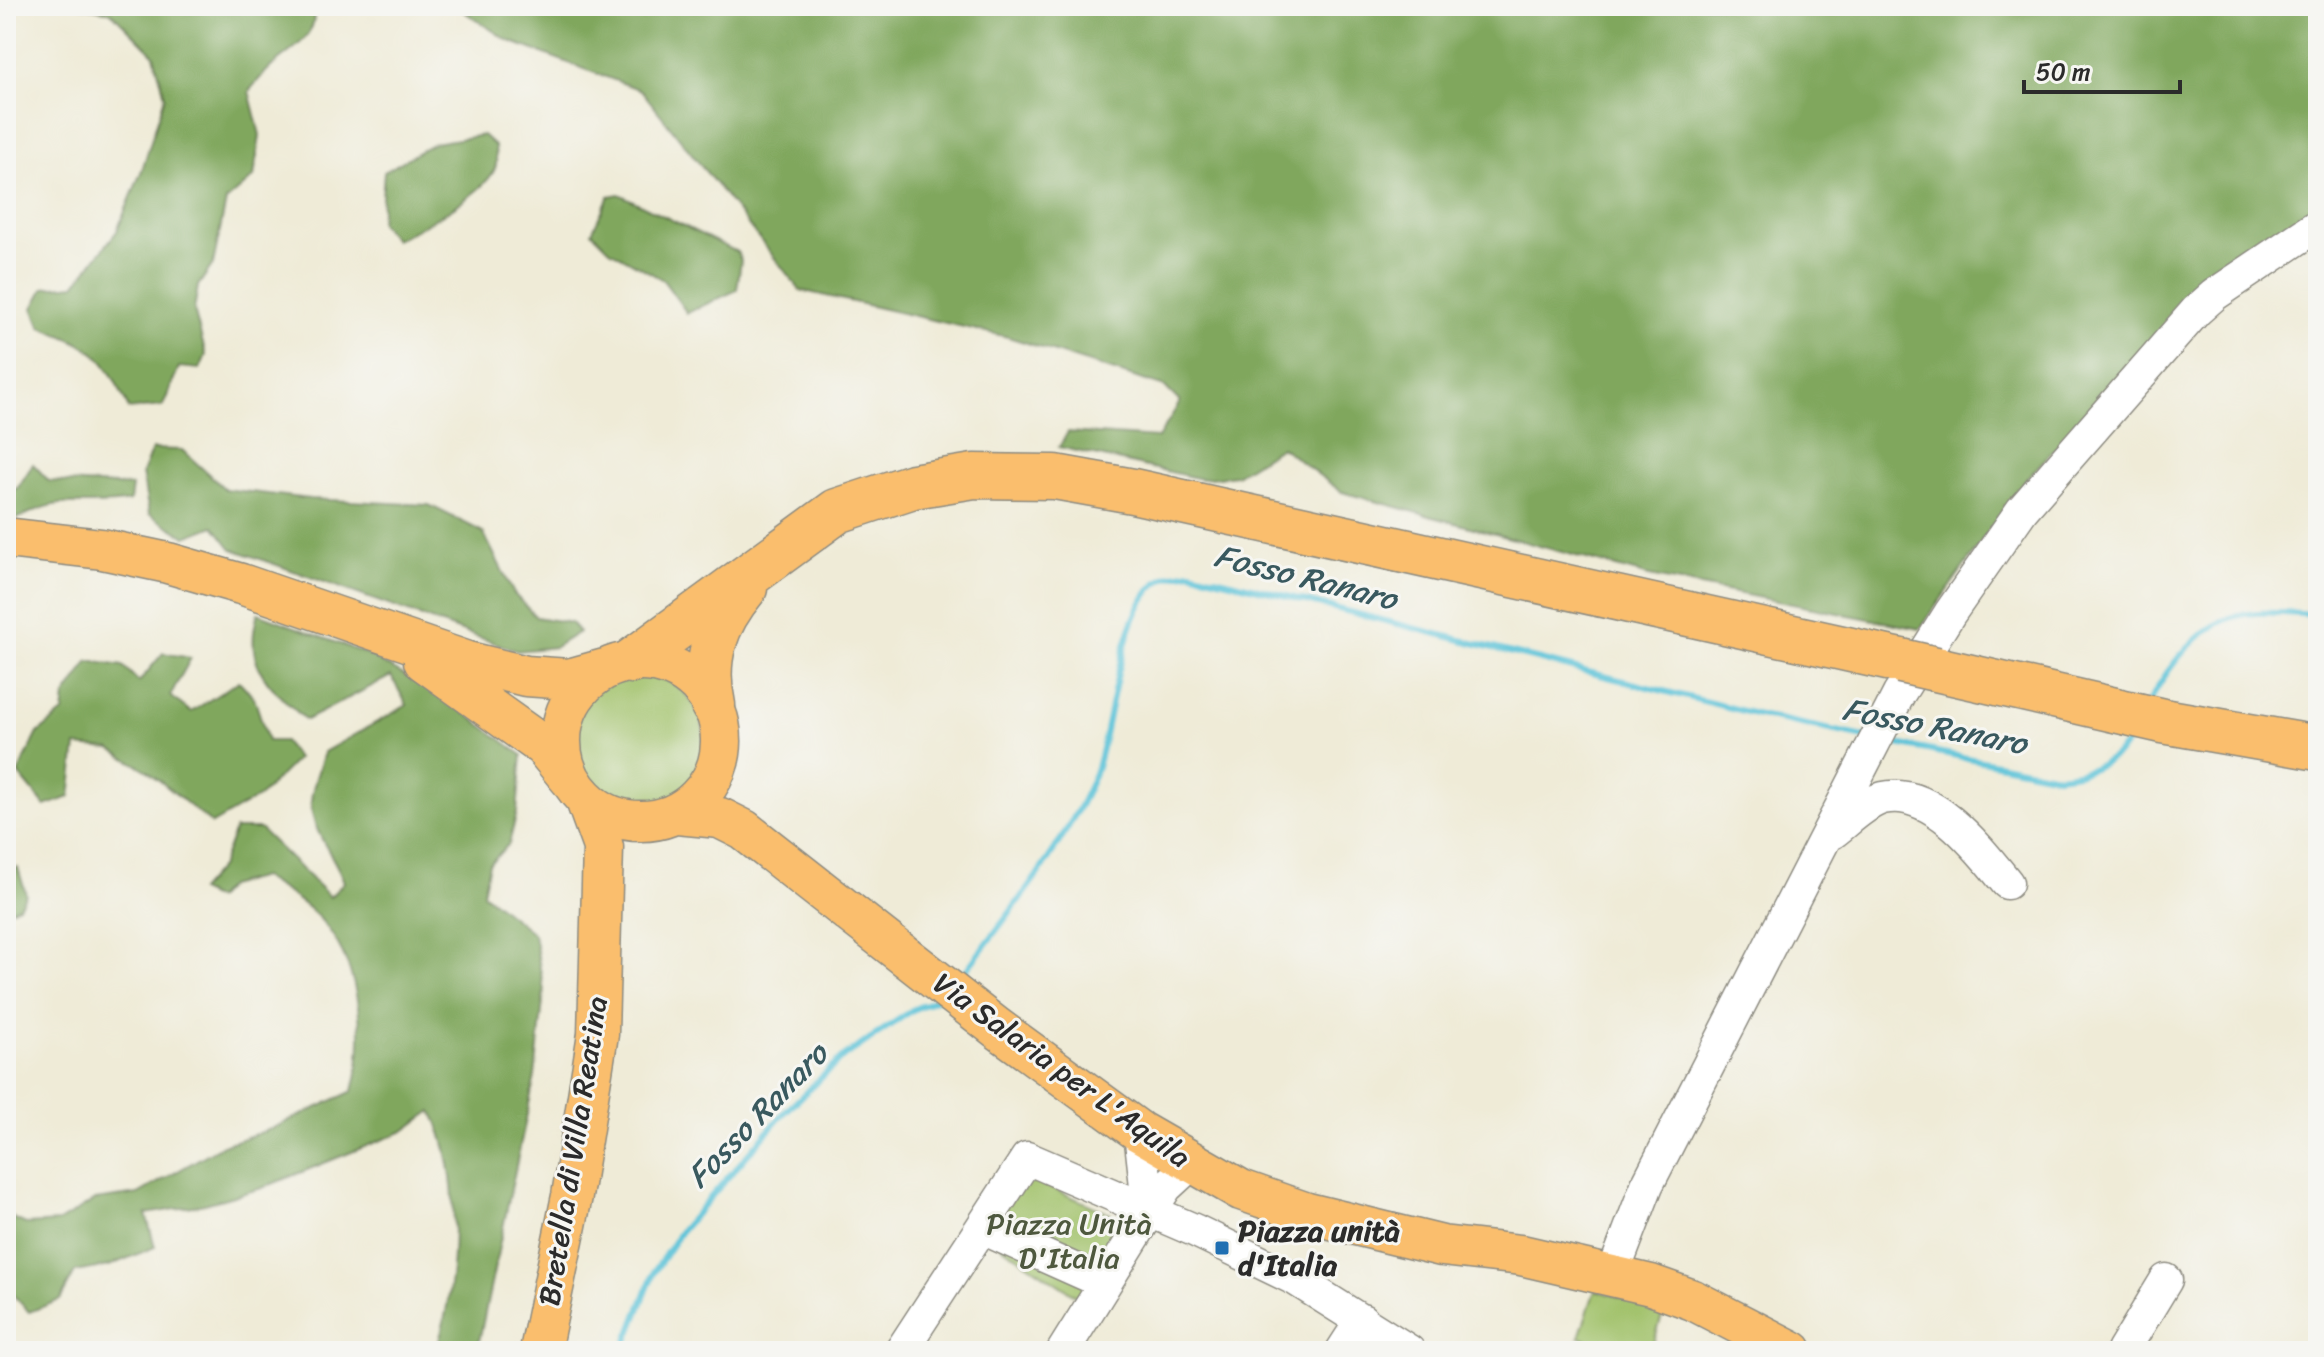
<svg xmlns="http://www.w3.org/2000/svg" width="2324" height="1357" viewBox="0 0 2324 1357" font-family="Sriracha,sans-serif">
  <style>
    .green { fill: #a0c169; stroke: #66764a; stroke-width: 2 }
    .forest { fill: #80a75d; stroke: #566944; stroke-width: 2 }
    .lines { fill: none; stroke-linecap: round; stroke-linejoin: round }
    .stream { stroke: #5bc3d8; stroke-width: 6 }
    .minor-casing { stroke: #8d8b81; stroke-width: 35 }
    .major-casing { stroke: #8d8b81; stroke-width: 43 }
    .highway-casing { stroke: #8d8b81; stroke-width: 47 }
    .minor { stroke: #fff; stroke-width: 32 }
    .major { stroke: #fabe6d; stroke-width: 40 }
    .highway { stroke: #fabe6d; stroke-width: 44 }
    .highway-bridge-casing { stroke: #8d8b81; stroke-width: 47; stroke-linecap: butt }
    .highway-bridge { stroke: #fabe6d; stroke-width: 44 }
    .poi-dot { fill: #1f6fb2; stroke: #f6f6f2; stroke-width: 3 }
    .labels { text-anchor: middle; stroke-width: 6; stroke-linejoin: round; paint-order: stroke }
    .street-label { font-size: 30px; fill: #2b2b2b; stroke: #f6f6f2 }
    .park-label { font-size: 30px; fill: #4e583e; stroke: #f6f6f2 }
    .poi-label { font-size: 30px; font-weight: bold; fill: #2b2b2b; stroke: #f6f6f2; text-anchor: start }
    .water-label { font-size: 32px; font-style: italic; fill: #39595f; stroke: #f6f6f2 }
  </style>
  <rect width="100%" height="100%" fill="#f6f6f2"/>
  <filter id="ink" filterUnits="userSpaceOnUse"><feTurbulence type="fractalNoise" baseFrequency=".0125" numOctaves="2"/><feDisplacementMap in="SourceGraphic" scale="16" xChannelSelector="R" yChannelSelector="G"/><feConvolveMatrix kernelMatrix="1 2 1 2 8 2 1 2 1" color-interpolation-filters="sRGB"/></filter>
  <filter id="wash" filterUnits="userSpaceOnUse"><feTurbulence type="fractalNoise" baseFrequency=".006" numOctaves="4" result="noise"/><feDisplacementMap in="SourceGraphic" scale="32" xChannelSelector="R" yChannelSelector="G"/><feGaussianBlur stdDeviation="1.8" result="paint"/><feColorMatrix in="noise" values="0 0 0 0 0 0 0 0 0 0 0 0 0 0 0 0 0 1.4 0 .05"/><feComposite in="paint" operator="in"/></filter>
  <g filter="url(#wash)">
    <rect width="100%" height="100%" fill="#efebd7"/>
    <path class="green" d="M572 740a66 66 0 1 1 132 0a66 66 0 1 1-132 0Z
      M 1024,1176 L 1131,1223 L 1082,1300 L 986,1236 Z
      M 1595,1290 L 1664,1310 L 1651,1351 L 1623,1351 L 1579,1337 Z"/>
    <path class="forest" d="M 79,6 L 313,6 C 320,38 290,49 271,67 C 263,74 256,83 249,91 L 260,135 L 254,177 L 226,201 L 213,264 L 198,286 L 194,310 L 206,355 L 200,369 L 179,367 L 163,406 L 129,409 C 102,352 99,350 41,327 L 33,308 L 44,288 L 75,285 L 117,231 L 142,170 L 165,96 L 154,55 L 111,12 Z
      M 447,6 L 2318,6 L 2318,214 L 2190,303 L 2022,484 L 1920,629 L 1649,576 L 1342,492 L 1281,447 L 1236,475 L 1201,479 L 1059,447 L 1068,432 L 1158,438 L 1180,402 L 1165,387 L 1008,337 L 800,290 L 641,90 L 507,40 L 463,11 Z
      M 483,135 L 495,146 C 495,152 497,160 496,165 C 491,191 418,229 395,240 L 380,223 L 384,172 L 434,143 Z
      M 619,194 L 737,252 L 741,260 L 737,290 L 687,313 L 663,280 L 610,250 L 592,232 L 609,196 Z
      M 152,449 L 182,450 L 225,489 L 311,499 L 429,505 L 483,532 L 514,594 L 536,617 L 571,623 L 579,632 L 555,647 L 517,651 L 232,549 L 214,526 L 186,537 L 149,514 L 142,473 Z
      M 33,464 L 49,481 L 132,486 L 130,501 C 105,506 84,503 60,504 C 39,506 25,517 6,522 L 6,487 L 17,489 Z
      M 258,613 L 366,654 L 445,698 L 522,755 L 517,812 L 509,844 L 489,864 L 483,893 L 534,934 L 544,991 L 535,1076 L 477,1351 L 436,1351 C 457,1287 464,1173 432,1111 L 404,1131 L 262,1188 L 205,1204 L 146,1214 L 155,1247 L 109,1266 L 75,1272 L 60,1300 L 29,1312 L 6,1287 L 6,1215 L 26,1224 L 59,1222 L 95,1200 L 138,1194 L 223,1145 L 271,1129 L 353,1091 C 367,1038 361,971 326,926 C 310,905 284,891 262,877 L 228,886 L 216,899 L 199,891 L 221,866 L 235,829 L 260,829 L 330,897 L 344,882 C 335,856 310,830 311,801 C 312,785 320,767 324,752 L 407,705 L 391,676 L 306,720 C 269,686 242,666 258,613 Z
      M 163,653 L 191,658 L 170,696 L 191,712 L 239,681 L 254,697 L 268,741 L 284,741 L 297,759 L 260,796 L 212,824 L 148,771 L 110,749 L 76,746 L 70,797 L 45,806 L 18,773 L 38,733 L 63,713 L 65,696 L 89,661 L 123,666 L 139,682 Z
      M 6,866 L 18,868 L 26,894 L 19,906 L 6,912 Z"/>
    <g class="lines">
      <path class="stream" d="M 2149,702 C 2167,669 2193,632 2230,618 C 2256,609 2291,614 2318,615
        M 1887,742 L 2057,776 C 2091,773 2118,762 2135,730
        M 958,981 C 1005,918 1066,846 1095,773 C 1112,729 1120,595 1167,577 C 1174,574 1183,574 1191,572 L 1763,716 L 1865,737
        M 623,1351 L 654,1272 L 681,1231 L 784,1113 L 842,1058 L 914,1009 L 938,999"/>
    </g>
  </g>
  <g filter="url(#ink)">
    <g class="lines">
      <g class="minor-casing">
        <path id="minor" d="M 1832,833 C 1846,823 1866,802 1883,798 C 1933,787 1981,851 2007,883
          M 1140,1132 L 1149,1213 L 1166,1187 L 1191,1164
          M 982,1228 L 1105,1283
          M 1613,1274 L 1647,1185 L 1899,694 L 1950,613 L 2022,510 L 2196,311 L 2214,295 L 2318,225
          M 901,1351 L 1027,1158 L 1194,1230 L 1295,1279 L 1409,1351
          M 1063,1351 L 1149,1213
          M 1342,1351 L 1362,1320
          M 2123,1351 L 2166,1280"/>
      </g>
      <g class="major-casing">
        <path id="major" d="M 6,538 L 102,549 L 168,563 L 241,584 L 468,662 L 526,676 L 569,679 L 605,669
          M 424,661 L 543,746 L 570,779
          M561 741a80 80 0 1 1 160 0a80 80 0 1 1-160 0Z
          M 677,814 L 720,818 L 744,830 L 997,1028 L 1140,1132 L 1241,1190 L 1307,1213 L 1442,1246 L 1521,1255 L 1651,1285 L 1693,1300 L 1792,1351
          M 540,1351 L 572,1196 L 598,1034 L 603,847 L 586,800"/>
      </g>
      <g class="highway-casing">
        <path id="highway" d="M 632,661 L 837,511 L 913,486 L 974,476 L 1055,477 L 1133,491 L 1901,661
          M 1936,669 L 2163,721 L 2318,748
          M 713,705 C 703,659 715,624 745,588"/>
      </g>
      <use href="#minor" class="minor"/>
      <use href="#major" class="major"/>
      <use href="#highway" class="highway"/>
      <g class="highway-bridge-casing">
        <path id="highway-bridge" d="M 1901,661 L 1936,669"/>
      </g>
      <use href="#highway-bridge" class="highway-bridge"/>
    </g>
  </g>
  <rect class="poi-dot" x="1214" y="1240" width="16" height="16" rx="4"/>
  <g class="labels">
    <g class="street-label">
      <text transform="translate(1062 1070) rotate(36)" y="10">Via Salaria per L'Aquila</text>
      <text transform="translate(573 1151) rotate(-81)" y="10">Bretella di Villa Reatina</text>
    </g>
    <g class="park-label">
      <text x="1069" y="1234">Piazza Unità<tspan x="1069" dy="34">D'Italia</tspan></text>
    </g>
    <g class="poi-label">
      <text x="1238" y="1241">Piazza unità<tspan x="1238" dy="34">d'Italia</tspan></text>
    </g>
    <g class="water-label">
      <text transform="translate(1306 577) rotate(14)" y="11">Fosso Ranaro</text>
      <text transform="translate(1935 726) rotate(11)" y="11">Fosso Ranaro</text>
      <text transform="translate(757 1115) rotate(-46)" y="11">Fosso Ranaro</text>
    </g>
  </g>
  <rect width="2324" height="1357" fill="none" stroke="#f6f6f2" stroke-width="32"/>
  <path d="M2024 80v12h156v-12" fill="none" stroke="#2b2b2b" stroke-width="4"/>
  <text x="2036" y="80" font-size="24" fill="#2b2b2b" stroke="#f6f6f2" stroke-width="6" paint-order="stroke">50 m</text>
</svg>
